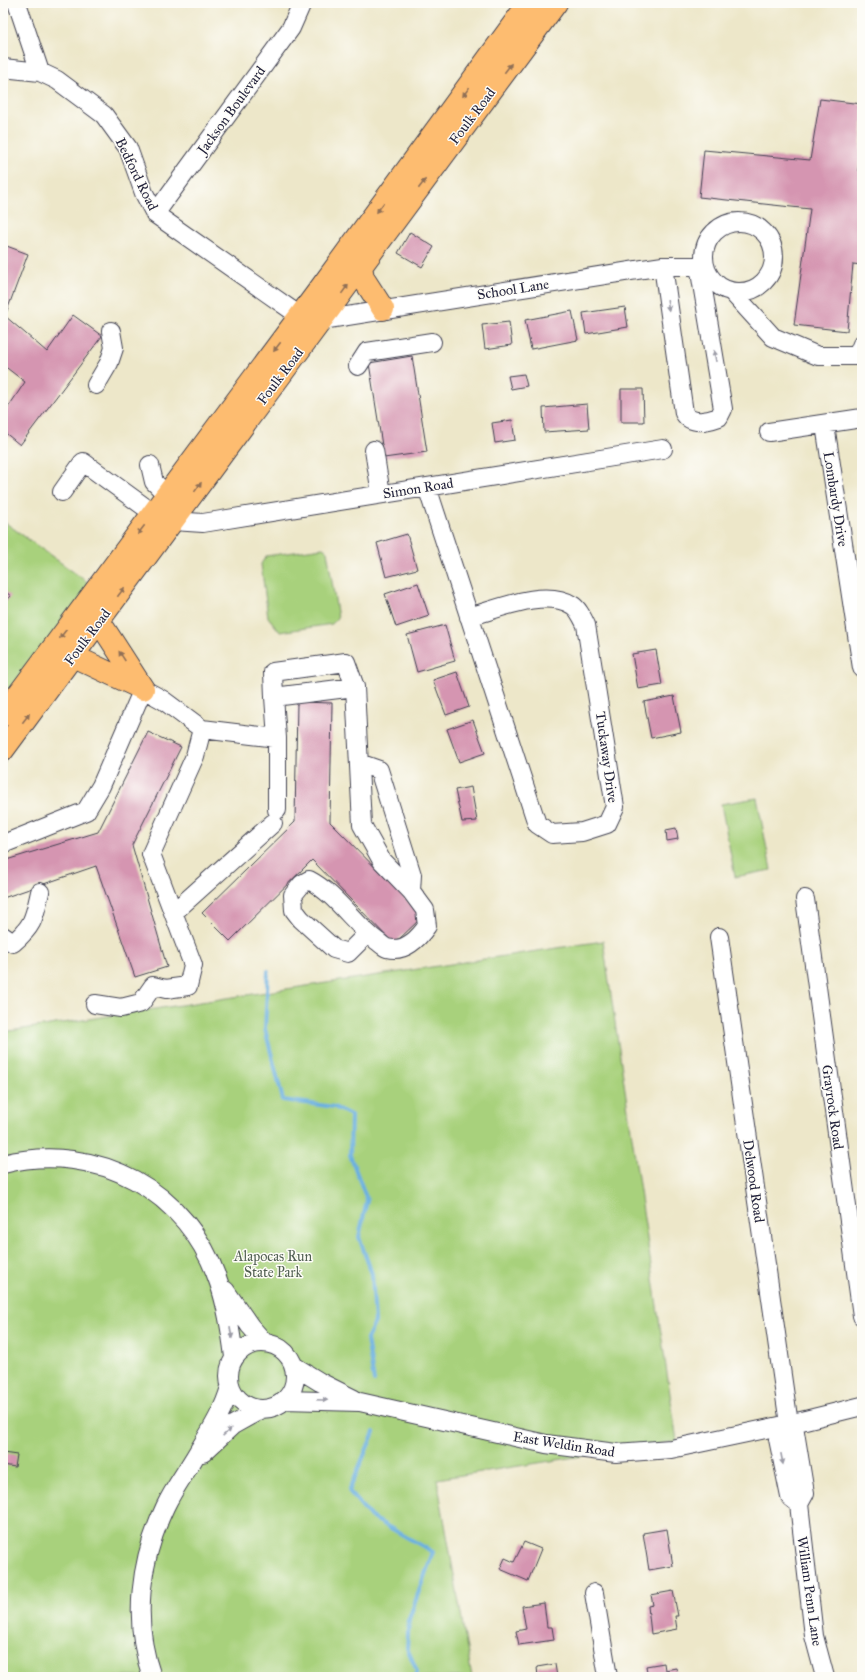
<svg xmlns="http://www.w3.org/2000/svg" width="865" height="1680" viewBox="0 0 865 1680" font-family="'IM FELL Great Primer',serif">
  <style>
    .green { fill: #a8d17c; stroke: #657a5c }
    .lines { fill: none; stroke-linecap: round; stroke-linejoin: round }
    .stream { stroke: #6bb0e1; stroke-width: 4 }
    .building { fill: #d595b1 }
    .minor-casing { stroke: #404050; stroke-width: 20 }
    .major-casing { stroke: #404050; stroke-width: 24 }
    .minor { stroke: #fff; stroke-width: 18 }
    .major { stroke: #fdbc70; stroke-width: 22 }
    .oneway { fill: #906f56 }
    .oneway2 { fill: #9c9ca7 }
    .labels { text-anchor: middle; stroke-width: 3; stroke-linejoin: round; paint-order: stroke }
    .street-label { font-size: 14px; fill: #22223b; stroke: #fdfcf7 }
    .park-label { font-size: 14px; fill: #515f52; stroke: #fdfcf7 }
  </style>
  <rect width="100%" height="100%" fill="#fdfcf7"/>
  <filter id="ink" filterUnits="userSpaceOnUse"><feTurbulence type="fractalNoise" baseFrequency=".025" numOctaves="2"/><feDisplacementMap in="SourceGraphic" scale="8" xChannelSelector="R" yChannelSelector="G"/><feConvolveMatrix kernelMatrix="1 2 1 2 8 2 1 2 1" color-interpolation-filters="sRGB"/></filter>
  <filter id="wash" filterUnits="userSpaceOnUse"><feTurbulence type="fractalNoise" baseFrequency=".012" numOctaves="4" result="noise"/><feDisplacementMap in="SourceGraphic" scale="16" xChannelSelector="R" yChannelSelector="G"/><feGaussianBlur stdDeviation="0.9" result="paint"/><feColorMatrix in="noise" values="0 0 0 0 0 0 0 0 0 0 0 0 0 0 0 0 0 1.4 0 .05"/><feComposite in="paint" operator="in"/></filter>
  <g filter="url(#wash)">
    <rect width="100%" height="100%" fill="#ede7c9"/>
    <path class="green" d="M 3,521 L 97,589 L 3,715 Z
      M 323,548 L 327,551 L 338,618 L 332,624 L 280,632 L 268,617 L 261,564 L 266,556 Z
      M 757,798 L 771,870 L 735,877 L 721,804 Z
      M 603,941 L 677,1441 L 437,1479 L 472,1677 L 3,1677 L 3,1032 Z"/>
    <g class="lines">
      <path class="stream" d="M 268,971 L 265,1029 L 283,1100 L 334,1107 L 351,1115 L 350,1155 L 367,1200 L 359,1237 L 372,1274 L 375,1322 L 367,1339 L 374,1381
        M 374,1432 L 349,1491 L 371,1517 L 433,1552 L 409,1619 L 407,1648 L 417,1671 L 414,1677"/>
    </g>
    <g id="blocks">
      <path class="building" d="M 820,99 L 862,104 L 862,128 L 858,170 L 862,171 L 862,265 L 853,264 L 847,331 L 794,325 L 810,209 L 699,197 L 704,150 L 810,160 Z
        M 410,232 L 434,247 L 422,267 L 398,253 Z
        M 4,245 L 28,254 L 5,316 L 47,352 L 73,315 L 102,336 L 20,445 L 3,431 L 3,415 L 25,382 L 3,365 Z
        M 625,307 L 628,327 L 586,334 L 583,313 Z
        M 572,311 L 578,340 L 531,349 L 525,320 Z
        M 509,322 L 512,345 L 485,349 L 482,325 Z
        M 412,356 L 427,452 L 384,458 L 369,363 Z
        M 524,374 L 527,386 L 511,389 L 508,376 Z
        M 621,389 L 643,389 L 644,422 L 621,422 Z
        M 587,404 L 589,429 L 544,432 L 543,408 Z
        M 512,420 L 515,440 L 495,443 L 492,423 Z
        M 407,534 L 417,569 L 386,577 L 377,543 Z
        M 418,583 L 429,616 L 396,627 L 385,594 Z
        M 3,590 L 11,596 L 3,605 Z
        M 445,625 L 455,661 L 417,672 L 407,635 Z
        M 656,650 L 662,685 L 638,689 L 632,654 Z
        M 457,672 L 469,707 L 446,715 L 433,680 Z
        M 674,696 L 681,732 L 651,738 L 644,702 Z
        M 297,702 L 332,703 L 330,822 L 423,916 L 394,944 L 312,860 L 230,941 L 202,913 L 295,822 Z
        M 473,720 L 485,753 L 459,762 L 447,729 Z
        M 148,732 L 181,747 L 132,845 L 167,967 L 135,977 L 96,866 L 3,898 L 3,861 L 98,832 Z
        M 471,787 L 477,821 L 462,822 L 455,790 Z
        M 676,828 L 678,839 L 667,841 L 666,830 Z
        M 3,1453 L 17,1455 L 15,1467 L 3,1465 Z
        M 3,1494 L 5,1494 L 5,1523 L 3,1524 Z
        M 667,1529 L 673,1566 L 649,1570 L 643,1533 Z
        M 524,1542 L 541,1549 L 528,1581 L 500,1569 L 505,1558 L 514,1562 Z
        M 673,1591 L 678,1616 L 675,1616 L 677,1629 L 651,1634 L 648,1606 L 653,1605 L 651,1595 Z
        M 544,1603 L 547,1627 L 552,1627 L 554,1640 L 519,1645 L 516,1631 L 526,1629 L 522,1606 Z
        M 664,1663 L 665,1670 L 676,1668 L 678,1677 L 648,1677 L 646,1666 Z
        M 555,1664 L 557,1677 L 538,1677 L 537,1667 Z"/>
    </g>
  </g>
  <g filter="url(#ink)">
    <use href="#blocks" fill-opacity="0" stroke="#404050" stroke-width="1"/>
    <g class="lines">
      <g class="minor-casing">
        <path id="minor" d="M 17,3 L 40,72 L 57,80 L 104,115 L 128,148 L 144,193 L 155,214 L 300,316 L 322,320 L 643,269 L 663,266 L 705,266
          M 3,68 L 40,72
          M 155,214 L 291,28 L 302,3
          M704 257a35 35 0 1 1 70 0a35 35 0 1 1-70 0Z
          M 663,266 L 684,413 C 691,425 708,421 719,417 L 723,409 L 699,266
          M 732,292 L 773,337 L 818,356 L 857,356 L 862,344
          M 358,366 L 367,352 L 432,342
          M 96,385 L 109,363 L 114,348 L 111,331
          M 825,425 L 862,668
          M 769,432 L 862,418
          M 374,450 L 381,494
          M 150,465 L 154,482 L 167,495
          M 427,487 L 537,824 L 552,834 L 582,832 L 607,824 L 615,807 L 586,625 C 583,619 578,608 572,605 C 545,588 498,609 469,617
          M 62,492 L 83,462 L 153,513
          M 173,521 L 203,523 L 663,449
          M 274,697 L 273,672 L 346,662 L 355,687
          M 202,729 L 277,738
          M 359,763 L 379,770 L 412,875 L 411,891
          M 277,810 L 277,738 L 274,697 L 355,687 L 362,825 L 382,861 L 411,891 L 425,910 L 427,926 C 418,939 405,953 387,948 C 384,947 380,943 377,941 C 353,923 336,894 309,880 L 302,884 L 293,895 L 294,910 L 301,919 L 334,949 L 348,953 L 367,934
          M 3,844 L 86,811 L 101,786 L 143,689 L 163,700 L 202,729 L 195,756 L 151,854 L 193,965 L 188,986 L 166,989 L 153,986 L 141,1003 L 121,1008 L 95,1004
          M 805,899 L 862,1316
          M 174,912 L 273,823
          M 3,936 L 13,943 C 34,925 34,918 40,892
          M 719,937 L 789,1424
          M 3,1164 C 97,1141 188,1190 219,1283 C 227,1307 231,1332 234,1357
          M 225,1290 L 250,1326 L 265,1343
          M229 1376a33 33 0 1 1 66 0a33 33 0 1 1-66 0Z
          M 294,1366 L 320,1382 L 354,1399
          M 284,1400 L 360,1402 L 546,1444 L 616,1453 L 671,1449 L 789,1424 L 862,1406
          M 789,1424 L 795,1432 L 805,1493 L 799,1504 L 814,1636 L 825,1677
          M 789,1424 L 778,1439 L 790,1497 L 799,1504
          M 203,1453 L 233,1425 L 262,1409
          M 594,1593 L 608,1677
          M 152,1677 C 132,1621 140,1560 165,1507 C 173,1490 184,1475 193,1460 C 207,1436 223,1413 230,1387"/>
      </g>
      <g class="major-casing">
        <path id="major" d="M 361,266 L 363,278 L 383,309
          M 99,621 L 143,689
          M 73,656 L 143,689
          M 3,715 L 320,289 L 529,3
          M 3,750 L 556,3"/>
      </g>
      <use href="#minor" class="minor"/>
      <use href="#major" class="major"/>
    </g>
    <defs><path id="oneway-solid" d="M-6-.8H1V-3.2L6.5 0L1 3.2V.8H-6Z"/></defs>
    <g class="oneway">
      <use href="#oneway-solid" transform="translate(508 68) rotate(-53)"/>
      <use href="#oneway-solid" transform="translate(466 92) rotate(126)"/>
      <use href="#oneway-solid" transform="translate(422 184) rotate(-53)"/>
      <use href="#oneway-solid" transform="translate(380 208) rotate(126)"/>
      <use href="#oneway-solid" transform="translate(345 289) rotate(-54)"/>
      <use href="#oneway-solid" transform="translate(277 347) rotate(127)"/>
      <use href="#oneway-solid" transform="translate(198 487) rotate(-54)"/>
      <use href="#oneway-solid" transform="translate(141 530) rotate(127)"/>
      <use href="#oneway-solid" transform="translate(121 592) rotate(-53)"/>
      <use href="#oneway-solid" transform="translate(63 634) rotate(127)"/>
      <use href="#oneway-solid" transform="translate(122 656) rotate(-123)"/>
      <use href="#oneway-solid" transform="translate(26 718) rotate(-53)"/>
    </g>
    <g class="oneway2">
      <use href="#oneway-solid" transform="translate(668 305) rotate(82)"/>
      <use href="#oneway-solid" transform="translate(715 356) rotate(-100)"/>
      <use href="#oneway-solid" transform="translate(231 1333) rotate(80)"/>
      <use href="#oneway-solid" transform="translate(322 1400) rotate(2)"/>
      <use href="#oneway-solid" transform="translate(227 1432) rotate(-43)"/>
      <use href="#oneway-solid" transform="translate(782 1459) rotate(79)"/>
    </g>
  </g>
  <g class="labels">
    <g class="street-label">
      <text transform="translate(231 110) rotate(-54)" y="5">Jackson Boulevard</text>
      <text transform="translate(472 116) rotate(-53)" y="5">Foulk Road</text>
      <text transform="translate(137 174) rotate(64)" y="5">Bedford Road</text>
      <text transform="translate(513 289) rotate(-9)" y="5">School Lane</text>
      <text transform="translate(280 376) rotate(-53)" y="5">Foulk Road</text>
      <text transform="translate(418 488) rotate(-9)" y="5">Simon Road</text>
      <text transform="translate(836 499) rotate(81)" y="5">Lombardy Drive</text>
      <text transform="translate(87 637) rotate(-53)" y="5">Foulk Road</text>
      <text transform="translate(607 757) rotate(82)" y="5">Tuckaway Drive</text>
      <text transform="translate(833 1107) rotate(82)" y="5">Grayrock Road</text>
      <text transform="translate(754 1181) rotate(82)" y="5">Delwood Road</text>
      <text transform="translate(564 1444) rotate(9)" y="5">East Weldin Road</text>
      <text transform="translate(810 1591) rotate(82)" y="5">William Penn Lane</text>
    </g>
    <g class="park-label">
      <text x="273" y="1261">Alapocas Run<tspan x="273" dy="16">State Park</tspan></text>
    </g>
  </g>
  <rect width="865" height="1680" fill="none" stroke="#fdfcf7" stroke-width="16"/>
</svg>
